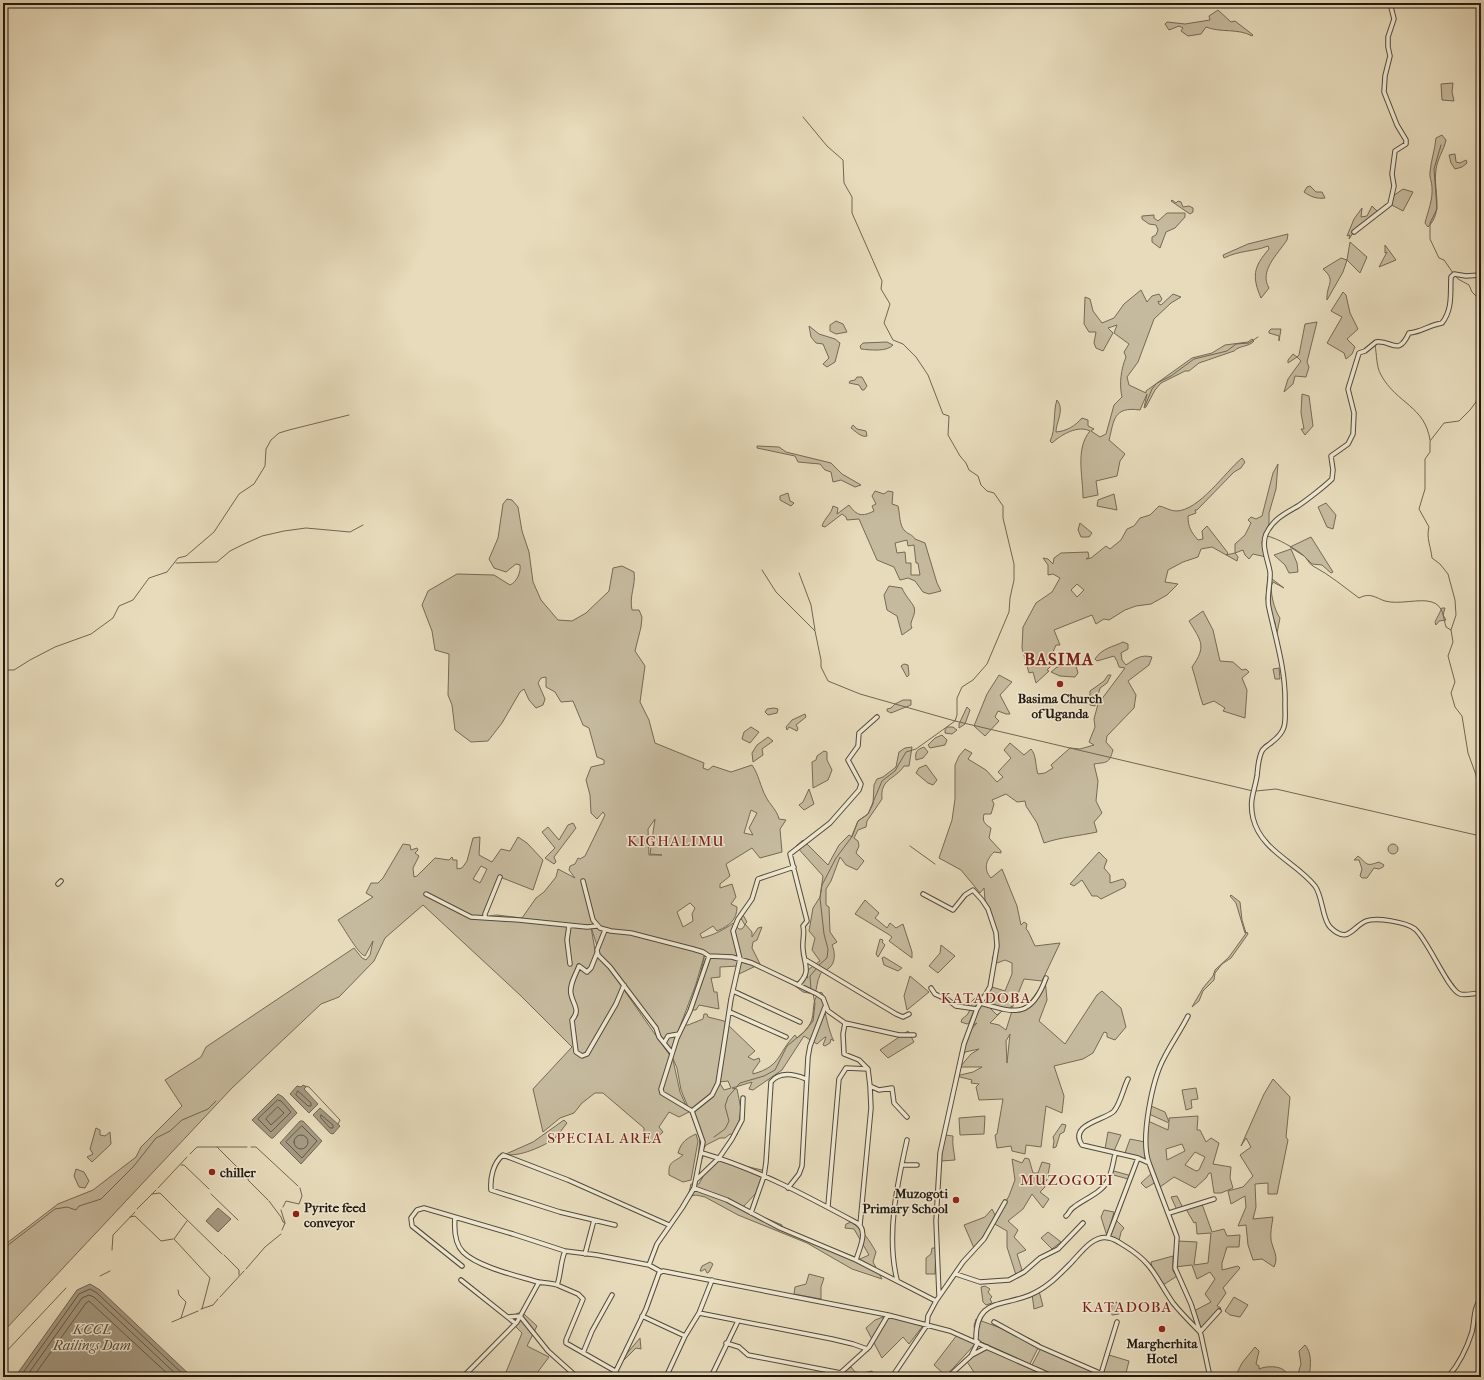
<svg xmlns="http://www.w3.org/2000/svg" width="1484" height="1380" viewBox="0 0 1484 1380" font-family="'IM FELL French Canon',serif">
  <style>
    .green { fill: #c6ba9e; stroke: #746a56; fill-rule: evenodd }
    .water { fill: #a49981; stroke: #706653 }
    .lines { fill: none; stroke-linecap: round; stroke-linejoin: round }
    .shore { stroke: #635948; stroke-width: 1 }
    .stream { stroke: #706653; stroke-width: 1 }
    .street-casing { stroke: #534a3a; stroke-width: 5.5 }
    .street { stroke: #efe8d3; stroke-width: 3.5 }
    .poi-dot { fill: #8f2418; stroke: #efe8d3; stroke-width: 1.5 }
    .labels { text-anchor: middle; stroke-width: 3; stroke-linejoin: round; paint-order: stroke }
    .poi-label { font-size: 13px; font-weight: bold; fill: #22190f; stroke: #efe8d3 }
    .water-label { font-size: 14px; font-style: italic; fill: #564c3d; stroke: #efe8d3 }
    .quarter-label { font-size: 15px; letter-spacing: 1px; fill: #7a1f14; stroke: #efe8d3 }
    .district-label { font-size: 17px; font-weight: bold; letter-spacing: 1px; fill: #7a1f14; stroke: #efe8d3 }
  </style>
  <rect width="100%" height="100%" fill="#e7dbbb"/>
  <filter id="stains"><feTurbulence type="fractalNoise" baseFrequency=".005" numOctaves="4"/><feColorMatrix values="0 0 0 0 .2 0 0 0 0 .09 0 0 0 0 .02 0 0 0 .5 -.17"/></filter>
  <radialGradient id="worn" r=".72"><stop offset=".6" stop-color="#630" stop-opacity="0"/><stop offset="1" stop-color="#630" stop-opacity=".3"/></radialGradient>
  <path class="green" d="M 1218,10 L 1231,22 L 1235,21 L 1253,35 L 1252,36 C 1238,28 1221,33 1206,27 L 1201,34 L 1188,36 L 1181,31 L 1183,28 L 1179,26 L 1169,30 L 1165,24 L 1167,22 L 1185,24 L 1210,20 L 1209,16 Z
    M 1453,83 L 1452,92 L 1454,101 L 1442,100 L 1441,84 Z
    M 1442,135 L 1446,140 C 1444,150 1437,159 1436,170 C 1433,190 1444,211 1428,227 L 1425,223 C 1428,211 1433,200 1432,187 C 1432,182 1429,177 1430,172 C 1431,160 1435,150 1436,138 Z
    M 1455,154 L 1456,162 L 1460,163 L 1466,160 L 1467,163 L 1462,167 L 1455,169 L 1451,163 L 1449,155 Z
    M 1310,186 L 1316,192 L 1322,192 L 1325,198 C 1317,199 1311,197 1304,192 L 1307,187 Z
    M 1403,189 L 1413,192 L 1403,211 L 1390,204 L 1393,196 Z
    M 1172,200 L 1176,203 L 1178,201 L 1181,202 L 1183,207 L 1189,206 L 1193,208 L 1193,212 L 1190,214 L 1171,201 Z
    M 1372,206 L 1378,212 L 1357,227 L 1349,239 L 1350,235 L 1347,236 L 1354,219 L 1362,208 L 1361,217 L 1367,216 Z
    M 1167,213 L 1185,213 L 1185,217 L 1175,228 L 1166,232 L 1160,248 L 1152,242 L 1152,237 L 1156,235 L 1158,230 L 1156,225 L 1149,224 L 1142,219 L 1142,216 L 1154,215 L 1154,218 L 1158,221 Z
    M 1288,234 L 1287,240 C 1277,255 1259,271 1269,288 L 1261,298 C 1252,277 1253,267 1269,249 L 1268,246 C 1253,252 1240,250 1224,258 L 1223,255 L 1248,244 Z
    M 1350,242 L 1367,257 L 1360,273 L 1347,260 L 1343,272 L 1327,300 C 1326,284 1337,281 1323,269 L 1341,258 L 1347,260 Z
    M 1385,245 L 1396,260 L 1379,267 L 1387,252 L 1385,253 Z
    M 1141,290 L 1147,302 L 1152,296 L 1159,294 L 1162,299 L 1160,302 L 1158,301 L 1159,304 L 1161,305 L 1173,294 L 1181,297 L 1171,303 L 1154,319 L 1138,362 L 1127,377 L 1129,385 L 1146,393 L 1146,391 L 1192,358 L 1212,353 L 1225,345 L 1248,342 L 1252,339 L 1254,341 C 1249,347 1240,345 1234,351 L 1199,363 L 1189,371 L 1185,371 L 1161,383 L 1155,390 L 1146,407 L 1144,408 L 1147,394 L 1140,410 C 1113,406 1114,421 1109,440 L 1125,454 L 1120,461 L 1117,476 L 1096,481 L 1098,495 L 1083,498 C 1083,476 1075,449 1090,431 C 1078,425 1062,434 1052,443 L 1050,441 C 1056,430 1053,410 1057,400 C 1065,410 1056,422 1056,432 C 1067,431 1075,426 1082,418 L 1088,420 L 1088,426 L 1094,429 L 1091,431 L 1100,437 L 1106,434 L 1114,405 L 1122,397 C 1119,384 1121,369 1126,357 L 1124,352 L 1129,344 L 1114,333 L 1117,325 L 1108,328 L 1113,333 L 1103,351 L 1096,348 L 1094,343 L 1096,332 L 1089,332 L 1084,324 L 1085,297 L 1090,299 L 1093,311 L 1102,323 L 1114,318 L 1124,304 Z
    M 1343,292 L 1346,295 L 1350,313 L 1358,329 L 1347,339 L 1355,347 L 1352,354 L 1346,359 L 1344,353 L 1327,343 L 1342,317 L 1331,311 Z
    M 836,321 L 843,324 L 847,332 L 836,334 L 830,331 L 830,325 Z
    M 1317,322 L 1307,362 L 1309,367 L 1306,377 L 1295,376 L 1293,384 L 1284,392 L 1288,379 L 1301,361 L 1297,357 L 1288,363 L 1288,360 L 1293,354 L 1297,357 L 1299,355 L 1305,324 Z
    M 809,326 L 819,334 L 835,339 L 840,343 L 835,362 L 827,367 L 823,364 L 829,358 L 823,344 L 816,343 L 811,337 Z
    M 1271,329 L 1281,329 L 1279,341 L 1279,336 L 1269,333 L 1269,331 Z
    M 887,342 L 893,345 C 887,352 870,350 861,349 L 860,346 L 863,343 Z
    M 857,377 L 862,377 L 867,386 L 864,390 L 862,390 L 859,385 L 849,383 L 850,381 L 855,380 Z
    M 1302,394 L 1309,396 L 1313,426 L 1305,435 L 1301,429 L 1304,429 L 1301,413 Z
    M 853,425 L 857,429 L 866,431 L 867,436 C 862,438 855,431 851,428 Z
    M 757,446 L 779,447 L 786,452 L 831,463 L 842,474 L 861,485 L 855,487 L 841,480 L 833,482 L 831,472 L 825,470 L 820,464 L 798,462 L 795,456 L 757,448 Z
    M 1242,458 L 1245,462 L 1241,468 L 1234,472 L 1197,510 L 1195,510 L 1196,513 L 1188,516 C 1188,527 1191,532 1198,540 L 1203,539 L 1202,531 L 1207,526 L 1228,553 L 1226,555 L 1235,553 L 1235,544 L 1245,535 L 1251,523 L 1248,520 L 1251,517 L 1256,519 L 1262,516 L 1273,473 L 1278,464 L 1276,489 L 1269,513 L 1269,524 L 1262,542 L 1266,557 L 1253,554 L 1249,559 L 1245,555 L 1243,550 L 1235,553 L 1238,557 L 1237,561 L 1212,547 L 1201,549 L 1198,557 L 1183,562 L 1168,570 L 1165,582 L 1178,584 L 1167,595 L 1151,604 L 1136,606 L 1125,610 L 1109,620 L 1104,619 L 1096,624 L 1092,615 L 1054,630 L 1060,645 L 1056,645 L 1052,654 L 1052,665 L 1047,670 L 1049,671 L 1036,683 L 1033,672 L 1029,673 L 1022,648 L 1023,627 L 1036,603 L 1052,592 L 1060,578 L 1053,574 L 1048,575 L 1048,565 L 1043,558 L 1048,559 L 1053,564 L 1054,558 L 1061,553 L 1088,552 L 1089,557 L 1086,559 L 1091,558 L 1106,546 L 1110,549 L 1121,540 L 1127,529 L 1134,526 L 1140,518 L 1150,515 L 1159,506 C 1165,507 1170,511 1176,511 C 1199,511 1225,472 1242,458 ZM 1077,584 L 1084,590 L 1077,597 L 1071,590 Z
    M 875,491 L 884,494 L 888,491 L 893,492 L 892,504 L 898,506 C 900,513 899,526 905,531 C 909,535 912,534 915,539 L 925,543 L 937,583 L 941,591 L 929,594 L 923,592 L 915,581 L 908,578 L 900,580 L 894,567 L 877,560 L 859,519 L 847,520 L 846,517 L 842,514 L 825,527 L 822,526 C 825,517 831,515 833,506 L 838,508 L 837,514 L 849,505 C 857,516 862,517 874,511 L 872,506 L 876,504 L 872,496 ZM 907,540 L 908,546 L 914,545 L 916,563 L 918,563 L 920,575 L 911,575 L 911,563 L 906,563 L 905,552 L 897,553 L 895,543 Z
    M 788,493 L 790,501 L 794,503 L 791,506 L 780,500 L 780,496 Z
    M 1114,494 L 1117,510 L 1097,506 L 1098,500 Z
    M 507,499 L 512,500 L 518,507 L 522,531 L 529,552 L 533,582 L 541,600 L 558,620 L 572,621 L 586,613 L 609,591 L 613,568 L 622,566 L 634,572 C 636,585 629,596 632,610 L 639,610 L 642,617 L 641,627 L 635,651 L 645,666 L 640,702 L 649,720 L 655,743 L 704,763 L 703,768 L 708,770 L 713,766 L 731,772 L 752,765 C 759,775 760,786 766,797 C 770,805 777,810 779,819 L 786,820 L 780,829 L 782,852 L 760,858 L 752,848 L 726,864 L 730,876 L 720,884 L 720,888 L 732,884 L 736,897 L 731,904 L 737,907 C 737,920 729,926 717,931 L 713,926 L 700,934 L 702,938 C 713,935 724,930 733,923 L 739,929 L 742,929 L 745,925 L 740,917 L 743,915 L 747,922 L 745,924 L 752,932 L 752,937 L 758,928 L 762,927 L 757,940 L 753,942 L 752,948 L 760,964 L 739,974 L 738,966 L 720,967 L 720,977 L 711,978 L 714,992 L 717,992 L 719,1009 L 699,1005 L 696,1010 L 688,1010 L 698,985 L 705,953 L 696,984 L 670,1053 L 657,1031 L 648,1021 L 611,965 L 600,955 L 591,927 L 596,956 L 608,967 L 673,1060 L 680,1092 L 689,1112 L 679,1117 L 669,1112 L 659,1127 L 663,1132 L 651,1143 L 644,1137 L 644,1128 L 603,1093 L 595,1093 L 582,1103 L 574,1113 L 560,1118 L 543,1132 L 533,1089 L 572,1047 L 520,995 L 423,905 L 385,938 L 374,961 L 339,997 L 321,1004 L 232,1088 L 3,1332 L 3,1246 L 58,1204 L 93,1190 L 136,1157 L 141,1147 L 182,1106 L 165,1080 L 201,1057 L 206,1047 L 354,948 L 362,958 L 366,960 L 370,955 L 373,941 L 365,956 C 358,954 344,928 338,920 L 373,897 L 366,893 L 371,883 L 378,883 L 383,878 L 403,844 L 410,845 L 411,850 L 417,848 L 418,850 L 415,853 L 419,856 L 413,868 L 414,877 L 417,876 L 435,858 L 449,860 L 452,857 L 453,860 L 457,860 L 457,869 L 462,868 L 467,861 L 473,838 L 480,837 L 479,855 L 492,862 L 501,849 L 510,851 L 518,837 L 527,843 L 543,860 L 533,890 L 500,877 L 484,914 L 487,916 L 497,915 L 522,918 L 536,898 L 544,892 L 556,877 L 558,869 L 575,878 L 569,870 L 570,866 L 575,864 L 578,858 L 580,859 L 585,856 L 605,815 L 603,812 L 597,819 L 591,813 L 590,795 L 586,780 L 591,767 L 604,764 L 604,760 L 597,757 L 589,728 L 583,725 L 573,701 L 561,702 L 555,692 L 546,687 L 546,677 L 541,678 L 538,683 L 545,699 L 543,705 L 536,708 L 529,700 L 524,689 L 520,692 L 502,723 L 488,741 L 471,742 L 455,730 L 452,705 L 448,695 L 449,654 L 435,650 L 432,631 L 422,605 L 428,591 L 457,574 L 494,575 L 510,585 C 517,582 521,572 520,565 L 516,564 L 506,572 L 494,568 L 489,559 L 498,538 L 503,504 ZM 751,810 L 757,813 L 749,828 L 753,835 L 744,833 ZM 655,819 L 650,854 L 662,855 L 649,855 L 648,829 ZM 481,866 L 487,869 L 480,883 L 473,879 ZM 690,903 L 695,908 L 692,914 L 693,921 L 683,927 L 677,912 Z
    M 1326,503 L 1336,515 L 1333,529 L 1327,527 L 1318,507 Z
    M 1080,523 L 1092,533 L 1089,537 L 1081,537 L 1078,530 Z
    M 1311,537 L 1333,572 L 1331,573 L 1322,565 L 1312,564 L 1304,556 L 1290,547 Z
    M 1291,549 L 1297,563 L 1298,572 L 1289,573 L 1285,565 L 1274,555 Z
    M 1268,576 L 1284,588 L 1273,582 C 1268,588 1275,612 1280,618 L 1276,638 L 1275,623 L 1266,599 Z
    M 889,586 L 902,588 C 904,594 913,604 914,607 C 917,615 908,622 912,628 L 902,635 L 897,616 L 887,610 L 884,595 Z
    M 1442,608 L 1445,608 L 1443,615 L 1446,620 L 1439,621 L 1436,625 L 1435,622 Z
    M 1203,611 L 1213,630 L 1220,661 L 1233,662 L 1242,670 L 1246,669 L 1249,672 L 1242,678 L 1247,690 L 1245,718 L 1223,711 L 1225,708 L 1214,701 L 1203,705 C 1199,694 1196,679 1192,667 C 1207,646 1201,641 1189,621 Z
    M 1123,642 L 1128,644 L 1128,649 L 1121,653 L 1122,660 L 1126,665 C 1135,659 1141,654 1152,657 L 1149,665 L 1128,681 L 1136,695 L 1134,708 L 1107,736 L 1106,742 L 1113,750 C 1109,764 1107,762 1094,764 L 1098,781 L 1096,801 L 1102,813 L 1094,822 L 1097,832 C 1079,836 1061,837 1044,843 L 1037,823 L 1026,806 L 1025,801 L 1017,802 L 1006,794 L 992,800 L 994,804 L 991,814 L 984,814 C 982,822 985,824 991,828 L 989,838 L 1001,851 L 1001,853 L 994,852 C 986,860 983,869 991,878 L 1002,869 L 1017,906 L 1021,925 L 1024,922 L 1027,924 L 1026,929 L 1028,931 L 1035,946 L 1060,943 L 1042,981 L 1024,979 L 1011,1011 L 1009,1011 L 1012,1006 L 1007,1010 L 1001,1010 L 999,1006 L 986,1004 L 997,1015 L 1002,1011 L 990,1023 L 999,1025 L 1006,1030 L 1012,1011 L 1021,1012 C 1032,999 1037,994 1045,978 L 1047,1000 L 1039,1021 L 1065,1044 L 1097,995 L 1102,991 L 1121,1008 L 1126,1027 L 1115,1040 L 1107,1037 L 1107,1033 L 1104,1032 L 1093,1053 L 1083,1059 L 1054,1066 L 1064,1096 L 1062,1113 L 1046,1106 L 1041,1147 L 1026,1145 L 1025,1154 L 1012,1151 L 1011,1146 L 997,1148 L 995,1135 L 997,1134 L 1003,1099 L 979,1100 L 976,1087 L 979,1084 L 971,1083 L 972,1080 L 956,1076 L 973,1072 L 982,1067 L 960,1067 L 971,1054 L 979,1049 L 965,1052 L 958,1067 L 967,1034 L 977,1023 L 969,1027 L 992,987 L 1005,991 L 1012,974 L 1012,963 L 1005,960 L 997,963 L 992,959 L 998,946 L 990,912 L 985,900 L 984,888 L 980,893 L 961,870 L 939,858 L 952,820 L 955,799 L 955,765 L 959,756 L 965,749 L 972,753 L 968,759 L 986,770 L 997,782 L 1003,777 L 998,772 L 1011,758 L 1004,750 L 1010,743 L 1024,755 L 1031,749 C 1037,756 1035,766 1038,774 L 1045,773 L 1053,768 L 1051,765 L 1070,748 L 1080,749 L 1094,745 L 1089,742 L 1095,727 L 1094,719 L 1098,704 L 1125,668 L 1119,667 L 1117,661 L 1114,656 L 1097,661 L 1095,659 C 1102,648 1113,647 1123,642 ZM 1010,1034 L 1007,1063 L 1006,1041 Z
    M 904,664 L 908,665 L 909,675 L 907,677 L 901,666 Z
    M 1070,664 L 1076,666 L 1078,673 L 1075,677 L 1060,676 L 1051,672 L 1057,667 Z
    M 1279,668 L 1280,679 L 1275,679 L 1273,669 Z
    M 999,675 L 1012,682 L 1000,695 L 1010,714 L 1006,714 L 998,711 L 995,717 L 999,721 L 985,736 L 974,726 L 987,694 Z
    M 1108,675 L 1111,675 L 1107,683 L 1100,688 L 1095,706 L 1090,705 L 1090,691 L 1104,681 Z
    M 903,700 L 911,700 L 911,705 L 891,713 L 887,711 L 887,709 L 891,708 L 895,704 Z
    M 967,707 L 970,710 L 965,724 L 959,728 L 959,724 Z
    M 774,708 L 778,709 L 777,713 L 768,715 L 765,712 L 767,709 Z
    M 805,714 L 806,717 L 796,725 L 798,728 L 797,731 L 789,727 L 787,730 L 786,727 L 792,720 Z
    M 751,727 L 759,732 L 750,743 L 742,739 L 744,732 Z
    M 947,727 L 953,727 L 957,730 L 952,734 L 945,733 L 945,730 Z
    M 942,735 L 947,740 L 945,745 L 930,748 L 928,745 L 935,738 Z
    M 768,737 L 773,741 L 762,749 L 763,755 L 753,762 L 752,753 L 757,745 Z
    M 912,747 L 909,766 L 904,766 C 895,780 880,778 882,799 L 867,821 L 866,827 L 858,830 L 854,838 L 858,841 L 859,846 L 856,853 L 864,861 L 857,870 L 846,865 L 840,857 L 831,881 L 826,889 L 826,905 L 829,907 L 830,932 L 837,942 L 832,945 C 835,951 836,963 829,968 C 826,971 822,970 820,975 C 817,981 817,988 815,994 L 803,992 L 794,985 L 804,976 L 808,978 L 805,972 L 820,961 L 812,950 L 815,938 L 809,931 L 813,908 L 820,897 L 823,876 L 796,846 L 803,840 L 828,865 L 839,845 L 849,835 L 852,837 L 858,821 L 868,814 L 873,804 L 874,785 L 877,779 L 883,777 L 896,767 L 899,752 L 905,748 Z
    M 924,747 L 928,752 L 923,758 L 916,760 C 915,752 916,750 924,747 Z
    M 824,751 L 827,752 L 827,760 L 832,770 L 828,780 L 813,788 L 812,762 L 816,760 L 817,756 Z
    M 926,765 L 937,780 L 933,785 L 928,783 L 916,773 L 919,768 Z
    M 809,789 L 814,804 L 804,810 L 799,805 L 803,802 Z
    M 573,823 L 576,828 L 554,857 L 556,862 L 554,864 L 545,858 L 555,848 L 542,832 L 548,827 L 559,840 L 568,825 Z
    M1388 849a5 5 0 1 1 10 0a5 5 0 1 1-10 0Z
    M 1099,852 L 1107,860 L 1104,868 L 1110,875 L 1110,883 L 1123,879 L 1126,883 L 1125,887 L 1101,899 L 1097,896 L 1092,896 L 1082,880 L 1074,886 L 1070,884 Z
    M 1358,856 C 1368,864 1365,867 1379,862 L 1384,865 L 1383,867 L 1379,869 L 1374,868 L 1367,878 L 1362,878 L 1360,876 L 1362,869 L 1359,860 L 1354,860 Z
    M 1231,895 L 1240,902 L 1242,920 L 1246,933 L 1245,933 L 1236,903 L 1230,896 Z
    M 865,900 L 879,913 L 875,918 L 887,928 L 890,923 L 896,928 L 903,924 L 912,952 L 912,958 L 889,941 L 892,937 L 888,934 L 855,914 Z
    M 1247,932 L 1248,934 L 1231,958 L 1222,964 L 1215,973 L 1214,980 L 1203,991 L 1199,1001 L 1192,1007 L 1203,988 L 1213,976 L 1215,970 L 1229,957 Z
    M 880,939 L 883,940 L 882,942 L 885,945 L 878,957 L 876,954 Z
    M 941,945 L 955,956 L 938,973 L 929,966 L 940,953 Z
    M 884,957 L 902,968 L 898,971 L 884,965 L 882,958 Z
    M 910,976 L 929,992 L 907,1010 L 904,996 Z
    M 821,992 L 823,994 C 821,999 830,1036 834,1041 L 831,1039 L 830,1043 L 825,1046 L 823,1045 L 826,1037 L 825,1037 L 817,1044 L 804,1036 L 782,1070 L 753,1090 L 749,1089 L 752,1082 L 732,1088 L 737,1089 L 741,1109 L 737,1135 L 730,1134 L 725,1138 L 720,1138 L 706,1145 L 701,1153 L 703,1158 L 698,1162 L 700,1136 L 681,1090 L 677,1068 L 671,1054 L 681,1025 L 688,1025 L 703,1019 L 704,1014 L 707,1014 L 708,1017 L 724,1021 L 755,1051 L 748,1057 L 754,1060 L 759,1058 L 760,1061 L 753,1071 L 753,1074 C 782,1066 777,1053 795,1035 L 797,1038 C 802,1034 807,1030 810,1024 C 816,1014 810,998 821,992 ZM 728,1081 L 731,1088 L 724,1090 L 719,1082 Z
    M 982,995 L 984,995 L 976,1005 L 969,1023 L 967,1024 L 961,1022 L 962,1019 L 967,1015 L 970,1010 L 968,1005 L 977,996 Z
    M 908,1031 L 914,1042 L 888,1058 L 880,1050 Z
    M 1273,1079 L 1290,1097 L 1286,1137 L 1288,1140 L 1277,1194 L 1268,1194 L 1268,1183 L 1255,1184 L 1256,1207 L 1253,1219 L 1273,1217 C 1272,1225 1270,1232 1271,1240 C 1273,1250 1279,1257 1274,1267 L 1262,1259 L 1253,1260 L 1248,1245 L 1246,1225 L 1238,1226 L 1246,1207 L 1245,1196 L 1231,1204 L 1228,1191 L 1243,1187 L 1253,1176 L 1240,1155 L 1251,1147 L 1246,1138 L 1241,1146 L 1264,1094 Z
    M 1196,1088 L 1198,1099 L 1191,1100 L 1192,1108 L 1186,1110 L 1182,1090 Z
    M 1151,1106 L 1165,1112 L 1169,1122 L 1169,1118 L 1198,1116 L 1197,1130 L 1200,1130 L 1206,1142 L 1211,1138 L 1219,1143 L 1213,1164 L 1231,1167 L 1230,1178 L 1233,1188 L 1221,1193 L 1214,1193 L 1211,1173 L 1209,1173 L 1206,1178 L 1195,1188 L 1174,1177 L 1160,1187 L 1147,1157 L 1148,1121 L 1168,1130 L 1169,1123 L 1149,1114 ZM 1182,1144 L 1185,1151 L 1167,1160 L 1166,1149 ZM 1195,1152 L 1205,1157 L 1199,1170 L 1196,1171 L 1185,1165 Z
    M 985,1116 L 984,1134 L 960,1135 L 959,1118 Z
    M 564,1120 L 567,1123 C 563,1128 559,1134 555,1138 C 545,1146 517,1158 506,1154 L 533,1142 Z
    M 1062,1124 L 1066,1125 L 1064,1132 L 1060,1134 L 1056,1147 L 1053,1148 L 1054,1141 L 1053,1137 Z
    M 96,1128 L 100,1130 L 100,1135 L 105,1136 L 110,1132 L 111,1144 L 92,1162 L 87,1157 L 93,1154 L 90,1149 Z
    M 1108,1132 L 1121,1135 L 1114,1151 L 1105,1149 Z
    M 696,1134 L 698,1141 L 691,1180 L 683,1182 L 669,1175 C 668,1160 674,1163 683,1155 L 678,1153 C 681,1142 687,1138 696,1134 Z
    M 945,1135 L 953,1136 C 952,1145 954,1151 955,1160 L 941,1161 L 940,1152 Z
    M 1130,1139 L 1145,1142 L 1145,1158 L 1148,1161 L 1125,1153 Z
    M 1025,1158 L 1029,1159 L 1033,1173 L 1038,1173 L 1042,1162 L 1050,1164 L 1047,1180 L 1043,1184 L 1045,1187 L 1040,1192 L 1049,1199 L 1043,1208 L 1032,1194 L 1023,1209 L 1008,1221 L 1018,1230 L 1014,1237 L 1026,1250 L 1017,1254 L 1022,1270 L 1016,1275 L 1007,1247 L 1007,1231 L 993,1223 L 1009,1196 L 1015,1180 L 1012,1159 L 1022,1163 Z
    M 719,1160 L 766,1171 L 760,1189 L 742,1208 L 782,1225 L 783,1229 L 860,1259 L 869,1255 L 854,1229 L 845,1228 L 846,1224 L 851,1222 C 862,1229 870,1241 876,1252 L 873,1262 L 882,1279 L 852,1269 L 807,1243 L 738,1215 L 705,1197 L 696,1195 L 691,1196 L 687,1201 L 691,1184 L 699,1184 L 709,1165 Z
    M 76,1169 L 84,1172 L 89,1181 L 85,1188 L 79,1187 L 74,1176 Z
    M 1110,1170 L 1132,1176 L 1128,1179 L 1110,1174 Z
    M 1152,1173 L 1156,1182 L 1146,1188 L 1141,1183 Z
    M 1177,1196 L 1183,1208 L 1177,1210 L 1171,1197 Z
    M 1202,1204 L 1212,1232 L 1224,1229 L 1227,1236 L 1240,1235 L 1239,1247 L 1227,1247 L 1222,1263 L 1222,1270 L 1238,1266 L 1240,1268 L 1223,1288 L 1226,1293 L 1217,1306 L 1221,1308 L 1200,1330 L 1194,1311 L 1211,1302 L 1205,1294 L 1215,1279 L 1210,1272 L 1197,1279 L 1192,1265 L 1175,1267 L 1178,1241 L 1197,1242 L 1194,1265 L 1208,1263 L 1211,1233 L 1197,1234 L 1196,1222 L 1194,1223 L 1186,1209 Z
    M 992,1209 L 995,1215 L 988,1230 L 974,1248 L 964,1225 L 985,1217 Z
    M 1104,1210 L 1114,1212 L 1107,1236 L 1101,1217 Z
    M 1114,1218 L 1124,1228 L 1121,1232 L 1119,1241 L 1109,1237 Z
    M 1048,1232 L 1061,1242 L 1052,1249 L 1041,1238 Z
    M 932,1248 L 936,1248 L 935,1274 L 926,1274 L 926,1258 L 931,1254 Z
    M 1173,1256 L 1173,1271 L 1177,1276 L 1163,1285 L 1154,1277 L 1151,1262 Z
    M 710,1262 L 713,1264 L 709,1272 L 707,1273 L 705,1269 L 702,1271 L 700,1271 L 702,1266 Z
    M 809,1274 L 824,1278 L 821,1287 L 821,1299 L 794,1294 L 795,1287 L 806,1284 Z
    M 985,1286 L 990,1289 L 988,1292 L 992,1297 L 990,1299 L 992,1303 L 986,1305 L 983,1302 L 981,1287 Z
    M 1039,1291 L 1043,1306 L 1034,1309 L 1032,1294 Z
    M 1234,1297 L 1248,1305 L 1240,1317 L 1230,1315 L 1225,1311 Z
    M 1117,1302 L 1119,1314 L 1112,1315 L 1110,1310 L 1112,1305 Z
    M 518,1313 L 524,1314 L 537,1326 L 527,1346 L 549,1357 L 534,1377 L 522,1374 L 521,1377 L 504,1377 L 522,1333 L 514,1325 L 517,1322 L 516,1314 Z
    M 886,1316 L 922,1325 L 922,1327 L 909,1344 L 903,1337 L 882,1358 L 866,1328 L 875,1320 Z
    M 976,1319 L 1028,1338 L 1040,1344 L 1030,1364 L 977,1340 L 974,1326 Z
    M 957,1335 L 975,1344 L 946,1376 L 934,1365 Z
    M 640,1338 L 641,1349 L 636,1348 L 621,1363 L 623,1358 Z
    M 1305,1345 C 1312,1353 1311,1366 1309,1375 L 1316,1377 L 1297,1377 L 1301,1364 L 1299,1351 Z
    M 1042,1346 L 1102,1372 L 1109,1355 L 1129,1361 L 1125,1377 L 1059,1377 L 1032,1365 Z
    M 1255,1347 L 1259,1351 L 1256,1364 L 1259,1366 L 1259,1369 C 1266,1366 1280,1365 1286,1372 L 1281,1377 L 1235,1377 L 1242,1363 Z
    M 989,1348 L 1048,1377 L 977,1377 L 966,1360 Z
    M 851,1367 L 855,1372 L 863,1373 L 862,1377 L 841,1377 L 842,1373 Z
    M 872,1371 L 876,1377 L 863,1377 L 863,1373 Z"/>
  <path class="water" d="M 303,1085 L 306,1087 L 304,1089 L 318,1104 L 309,1113 L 290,1094 L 297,1086 L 301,1087 Z
    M 278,1094 L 283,1097 L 297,1113 L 273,1138 L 271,1138 L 252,1120 Z
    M 320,1108 L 340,1126 L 333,1134 L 330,1133 L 313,1115 Z
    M 300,1121 L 303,1121 L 322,1141 L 301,1164 L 280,1143 Z
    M 218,1208 L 231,1219 L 218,1232 L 206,1221 Z
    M 90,1284 L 100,1290 L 192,1377 L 15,1377 L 77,1290 Z"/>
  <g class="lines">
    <path class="shore" d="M 298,1091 L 311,1103 L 311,1106 L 308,1106 L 296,1095 Z
      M 278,1100 L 281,1101 L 291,1112 L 271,1132 L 258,1119 Z
      M 278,1107 L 284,1113 L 271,1125 L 266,1119 Z
      M 321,1115 L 333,1125 L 333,1128 L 330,1128 L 321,1118 Z
      M 302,1126 L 317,1141 L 302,1158 L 286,1142 Z
      M294 1142a7 7 0 1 1 14 0a7 7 0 1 1-14 0Z
      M 20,1377 L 79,1294 L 90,1289 L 97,1293 L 186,1377
      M 26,1377 L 82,1298 L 89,1295 L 94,1297 L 179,1377
      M 33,1377 L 86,1303 L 89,1301 L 171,1377"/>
    <path class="stream" d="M 803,117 L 827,146 L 843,160 L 844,183 L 852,197 L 852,213 L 882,281 L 881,289 L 890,304 L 884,323 L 893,340 L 903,344 L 916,357 L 928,375 L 943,414 L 949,416 L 948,435 L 960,456 L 966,463 L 969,470 L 978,476 L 981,485 L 987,491 L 994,493 L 1003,506 L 1003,518 L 1014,564 L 1014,580 L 1010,598 L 1009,612 L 987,664 L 973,680 L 962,687 L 957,698 L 957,715 L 955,721 L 916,749 L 906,752 L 895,771 L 882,781 L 868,814 L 858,821 L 851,838 L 836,858 L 822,885 L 820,898 L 824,934 L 828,949 L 827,958 L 819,965
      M 1441,145 L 1434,169 L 1437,209 L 1430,223 L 1430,239 L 1439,258 L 1444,260 L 1453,273
      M 1455,275 L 1458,279 L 1469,285 L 1472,292 L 1481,301
      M 1375,345 C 1377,355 1376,366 1381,375 C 1397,404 1425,406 1430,440
      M 1145,406 L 1152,389 L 1157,383 L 1171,376 L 1194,359 L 1227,351 L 1236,344 L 1249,343 L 1258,337
      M 1267,536 C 1277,538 1294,548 1303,555 C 1307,558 1309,564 1313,566 C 1330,575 1344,587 1359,598 C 1370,592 1376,598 1385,601 C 1399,605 1420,598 1432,602 C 1444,606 1443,617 1446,627 L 1451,630 L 1453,642 L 1448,656 L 1455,682 L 1451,693 L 1455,707 L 1462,716 L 1468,753 L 1476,775 L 1481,811
      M 176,563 L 217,562 L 230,551 L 242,545 L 262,536 L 284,531 L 306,528 L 350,532 L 363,525
      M 762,570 L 776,592 L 815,631 L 821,660 L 821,667 L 828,681 L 860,694 L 955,721 L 1253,791
      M 799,573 L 811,605 L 815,630
      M 1451,630 L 1456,615 L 1455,600 L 1448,574 L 1440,564 L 1432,558 C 1431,547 1426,538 1429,527 L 1419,509 L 1425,489 L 1425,459 L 1430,452 L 1430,441 L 1444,423 L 1459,421 L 1470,410 L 1476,402 L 1478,393 L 1481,391
      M 3,666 L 8,670 L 14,670 L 30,660 L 55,647 L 91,634 L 113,618 L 119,606 L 133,600 L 149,578 L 167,572 L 178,558 L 186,556 L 214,532 L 239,494 L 254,484 L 265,466 L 266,449 L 271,440 L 279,433 L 289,430 L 349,415
      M 1256,791 L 1276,789 L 1476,835 L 1481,829
      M 910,846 L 935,864
      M 811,990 L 810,976 L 817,968
      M 305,1086 L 309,1087 L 340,1120 L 338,1124
      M 714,1137 L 725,1129 L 729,1121 L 725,1106 L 728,1097 L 740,1083 L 764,1076 L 775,1070 L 787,1046 L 804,1032 L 813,1021 L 815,1004 L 813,993
      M 217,1147 L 248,1178 L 248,1180 L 268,1200
      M 251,1147 L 256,1147 L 298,1186
      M 190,1154 L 197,1147 L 247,1147
      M 181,1165 L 184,1165 L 209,1189
      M 158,1188 L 187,1157
      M 152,1194 L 160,1193 L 177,1210
      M 211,1194 L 238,1220
      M 269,1201 L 281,1217 L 283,1222 L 285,1223
      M 283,1207 L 286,1201 L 299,1204 L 302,1196 L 300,1188
      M 137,1209 L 156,1190
      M 281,1210 L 285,1223 L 282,1230
      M 178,1211 L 222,1254
      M 130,1217 L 135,1216 L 161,1241 L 173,1239
      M 187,1221 L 174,1239 L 210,1278 L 202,1309
      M 3,1249 L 55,1209 L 67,1207 L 76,1210 L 79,1206 L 101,1199 L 133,1167 L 156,1138 L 170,1131 L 182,1120 L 208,1109 L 216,1101
      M 112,1250 L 113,1235 L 135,1212
      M 224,1255 L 239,1270 L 239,1275
      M 246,1269 L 265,1247 L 281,1234
      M 100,1276 L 110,1271
      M 178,1290 L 179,1295 L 186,1302 L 181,1318
      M 220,1297 L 244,1271
      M 201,1309 L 213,1305 L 218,1299
      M 172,1322 L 198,1311
      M 3,1355 L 66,1288"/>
    <g class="street-casing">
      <path id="street" d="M 1354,232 L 1390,204 L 1394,186 L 1392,174 L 1395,151 L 1406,144 L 1406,140 L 1397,125 L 1384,92 L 1385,76 L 1390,56 L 1388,47 L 1388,37 L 1394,19 L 1390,3
        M 1481,275 L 1466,276 L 1454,274 L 1451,277 C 1450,293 1453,309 1442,323 C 1429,325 1422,332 1409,333 C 1398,357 1393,340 1376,342 L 1365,351 L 1359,353 L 1348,389 L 1354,413 L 1353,434 L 1348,444 L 1331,456 L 1333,470 L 1332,479 C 1325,486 1307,500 1298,506 C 1286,513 1273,519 1266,534 C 1261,546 1268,560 1270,572 C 1271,584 1266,597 1269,608 C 1276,640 1286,671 1285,704 C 1285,721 1288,730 1272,742 C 1269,745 1264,747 1262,751 C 1258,759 1258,767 1257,776 C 1254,793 1249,800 1253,818 C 1261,851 1296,862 1315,886 C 1323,897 1322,919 1330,927 C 1348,945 1352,927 1366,921 C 1376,917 1406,922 1415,929 C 1428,940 1448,990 1460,994 C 1466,996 1474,993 1481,993
        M 583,881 L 593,920 L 600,928 L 611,931 L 631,933 L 693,949 L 703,952 L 709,956 L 732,957 L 752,963 L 817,994 L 823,998 L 828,1011 L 845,1023 L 843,1034 L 844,1054 L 859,1060 L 868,1069 L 870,1086 L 879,1090 L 892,1088 L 894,1103 L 907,1117
        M 58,884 L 61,881
        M 426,894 L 471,917 L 519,920 L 587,927 L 597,926
        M 923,894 L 953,910 L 965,895 L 973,890 L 982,900 L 988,909 L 996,933 L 997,946 L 990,987 L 977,1009 L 964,1044 L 940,1153 L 936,1221 L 939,1295
        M 485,918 L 485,914 L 500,877
        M 569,926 L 567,940 L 570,964
        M 605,930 L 597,950 L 598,955 L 610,967 L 656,1028 L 659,1037 L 672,1053
        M 597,953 L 591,968 L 587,972 L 579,966 C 576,974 569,985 571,994 C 573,1005 581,1010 572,1020 L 576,1052 L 582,1056 L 587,1054 L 616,1004 L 624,985
        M 806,960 L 896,1014 L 903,1017 L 909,1014
        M 798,985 C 812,971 804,965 803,949 C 802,941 805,934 803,926 L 807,921 L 806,917 L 790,854 L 830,823 L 859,790 L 861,784 L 848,760 L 858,746 L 859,733 L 877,717
        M 931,988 L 935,994 L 948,1000 L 956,1006 L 977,1009
        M 733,991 L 800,1022
        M 980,1003 C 1015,1013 1031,1019 1046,978
        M 730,1012 L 786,1037
        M 845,1023 L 899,1035 L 914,1035
        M 664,1043 L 668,1036 L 679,1034
        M 1128,1079 C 1123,1089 1121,1102 1114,1111 C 1106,1120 1068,1124 1082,1145 L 1138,1158 L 1149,1163 L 1177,1237 L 1175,1268 L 1191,1304 L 1201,1335 L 1210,1377
        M 692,1111 L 712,1095 L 718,1083 L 731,999 L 740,959 L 733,931 L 738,919 L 752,899 L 758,879 L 794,867
        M 702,1153 C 757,1169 807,1196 857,1223 C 869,1231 859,1249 856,1260
        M 1149,1163 C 1140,1140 1152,1080 1164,1058 C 1171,1044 1181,1030 1188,1016
        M 902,1165 L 917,1165
        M 697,1179 L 719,1158 L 732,1139 L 742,1120 L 743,1098
        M 694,1188 L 727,1200 L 780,1228 L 856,1260 L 936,1301
        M 788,1188 L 799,1174 L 802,1166 L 808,1057 L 810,1046 L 825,1007
        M 828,1206 L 839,1079 L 846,1068 L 868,1069
        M 751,1213 L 764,1176 L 766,1162 L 771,1082 C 780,1071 794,1074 806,1079
        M 1169,1213 L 1214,1199
        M 1066,1216 C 1069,1214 1070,1209 1074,1207 C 1084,1199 1102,1193 1108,1180 C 1112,1172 1113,1163 1115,1154
        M 455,1217 C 454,1229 454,1243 463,1252 C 478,1267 518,1276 538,1282 C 544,1283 551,1283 557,1285 C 561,1275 560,1263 565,1251
        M 615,1225 L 560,1212 L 491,1190 C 490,1178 493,1163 503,1155 L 568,1180 L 669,1225
        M 860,1225 L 871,1108 L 870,1086
        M 1108,1237 L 1138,1158
        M 585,1254 L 594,1220
        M 649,1265 L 657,1244 L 682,1208 L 694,1188 L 703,1142 L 692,1111 L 662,1093 L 661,1089 L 677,1038 L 690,1011 L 709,956
        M 462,1266 L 412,1226 L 411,1218 L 417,1210 L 424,1208 L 513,1234 L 565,1251 L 597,1255 L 649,1265 L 660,1271
        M 956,1274 L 980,1282 L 1009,1280 L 1024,1272 L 1040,1258 L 1058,1249 L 1083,1223
        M 461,1280 L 515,1323
        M 897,1280 C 886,1235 897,1185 907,1140
        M 557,1285 L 578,1294 L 583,1299 L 566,1340 L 566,1343 L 615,1371
        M 699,1313 L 832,1339 L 853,1344 L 867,1349
        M 642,1316 L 685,1336
        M 508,1317 L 520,1316 L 548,1351 L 577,1377
        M 994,1322 L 1040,1347 L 1109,1377
        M 976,1341 C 975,1298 1001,1307 1030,1295 C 1047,1288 1058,1276 1070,1264 C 1080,1254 1093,1234 1109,1238 C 1115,1239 1120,1243 1125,1246 C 1154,1264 1155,1277 1173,1303 C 1181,1313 1191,1323 1200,1332 L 1219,1311
        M 726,1343 L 739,1347 L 748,1355 L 841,1373
        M 583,1353 L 592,1331 L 612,1295
        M 972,1354 L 978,1342
        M 1101,1374 L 1117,1322
        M 463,1377 L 517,1322 L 539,1282
        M 613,1377 L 646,1309 L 659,1273 L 663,1271 L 888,1315 L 950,1331 L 1054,1377
        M 666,1377 L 685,1336 L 699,1313 L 712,1280
        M 711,1377 L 738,1321
        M 836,1377 L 869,1347 L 888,1315
        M 892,1377 L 927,1325 L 928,1316 L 936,1301 L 963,1262 L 984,1239 L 1005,1202
        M 948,1377 L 972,1355 L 987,1347
        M 1448,1377 C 1459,1364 1467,1348 1472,1332 C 1475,1319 1473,1309 1481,1298"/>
    </g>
    <use href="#street" class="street"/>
  </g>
  <g class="poi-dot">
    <circle cx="1060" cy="684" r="4"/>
    <circle cx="212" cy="1172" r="4"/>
    <circle cx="956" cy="1200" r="4"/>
    <circle cx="296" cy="1214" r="4"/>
    <circle cx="1162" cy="1329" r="4"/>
  </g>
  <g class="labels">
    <g class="poi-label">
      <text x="1060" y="703">Basima Church<tspan x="1060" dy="15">of Uganda</tspan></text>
      <text x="220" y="1177" text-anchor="start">chiller</text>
      <text x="948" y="1198" text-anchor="end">Muzogoti<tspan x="948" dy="15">Primary School</tspan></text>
      <text x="304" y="1212" text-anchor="start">Pyrite feed<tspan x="304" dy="15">conveyor</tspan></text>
      <text x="1162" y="1348">Margherhita<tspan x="1162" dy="15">Hotel</tspan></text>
    </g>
    <g class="water-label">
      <text x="92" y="1334">KCCL<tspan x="92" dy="16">Railings Dam</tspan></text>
    </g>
    <g class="quarter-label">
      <text x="676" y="846">KIGHALIMU</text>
      <text x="986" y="1003">KATADOBA</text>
      <text x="605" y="1143">SPECIAL AREA</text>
      <text x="1067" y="1185">MUZOGOTI</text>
      <text x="1127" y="1312">KATADOBA</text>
    </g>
    <g class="district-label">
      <text x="1059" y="665">BASIMA</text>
    </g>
  </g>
  <rect width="1484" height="1380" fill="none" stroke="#e7dbbb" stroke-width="16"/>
  <rect x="4" y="4" width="1476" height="1372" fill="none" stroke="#22190f" stroke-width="2"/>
  <rect x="8" y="8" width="1468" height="1364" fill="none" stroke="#22190f"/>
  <rect width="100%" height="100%" filter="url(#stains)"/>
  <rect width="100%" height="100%" fill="url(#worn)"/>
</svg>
